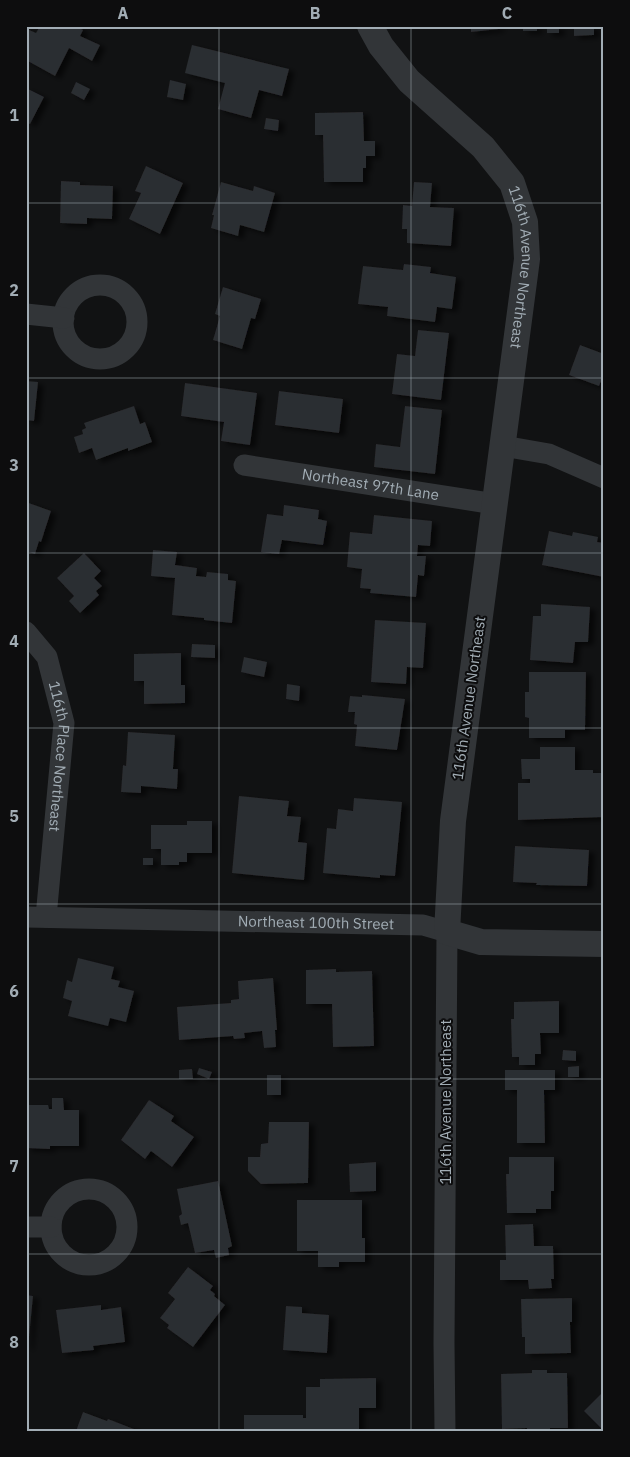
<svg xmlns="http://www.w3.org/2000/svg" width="630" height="1457" viewBox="0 0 630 1457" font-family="'IBM Plex Sans',sans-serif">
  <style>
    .building { fill: #2c2d30; filter: url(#shadow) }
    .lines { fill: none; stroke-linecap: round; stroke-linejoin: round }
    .minor { stroke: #323538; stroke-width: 21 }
    .tertiary { stroke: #323538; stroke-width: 26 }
    .grid { fill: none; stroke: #a2adb5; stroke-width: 1; stroke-opacity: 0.55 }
    .labels { text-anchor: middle; stroke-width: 4; stroke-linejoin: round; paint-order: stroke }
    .street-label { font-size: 15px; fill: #a2adb5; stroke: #0d0d0e }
    .neatline { fill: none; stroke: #a2adb5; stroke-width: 2 }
    .grid-label { font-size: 16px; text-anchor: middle; font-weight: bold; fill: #a2adb5 }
  </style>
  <defs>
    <filter id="shadow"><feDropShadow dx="5.5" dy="3" stdDeviation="2.5" flood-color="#0009"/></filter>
  </defs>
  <rect width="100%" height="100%" fill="#111213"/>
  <path class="building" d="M 40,26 L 75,26 L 83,30 L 80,36 L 100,45 L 92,61 L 69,48 L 55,76 L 26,60 L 26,30 L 27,29 L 36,33 Z
    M 471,26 L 499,26 L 499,29 L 471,32 Z
    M 523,26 L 537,26 L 537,31 L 523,31 Z
    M 547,26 L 559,26 L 559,33 L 547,33 Z
    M 574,26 L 594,26 L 594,35 L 574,36 Z
    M 192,45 L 289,69 L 282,96 L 259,90 L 251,118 L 218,109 L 225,83 L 185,73 Z
    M 170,80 L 186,84 L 183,100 L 167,97 Z
    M 76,82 L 90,89 L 84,100 L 71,93 Z
    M 26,88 L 44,97 L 30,124 L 26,122 Z
    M 363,112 L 364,141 L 375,141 L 375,156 L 366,156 L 366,168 L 363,168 L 363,182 L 324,182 L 323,135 L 315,135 L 315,113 Z
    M 266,118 L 279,120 L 278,131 L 264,129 Z
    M 146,166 L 183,183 L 160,234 L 129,219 L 141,193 L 135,191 Z
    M 61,181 L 80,182 L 80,185 L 113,186 L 112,219 L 87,218 L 87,224 L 60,223 Z
    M 221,182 L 253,191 L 254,186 L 275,193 L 264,232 L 240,225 L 238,236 L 211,228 L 214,215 L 212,215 Z
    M 414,182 L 432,183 L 430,207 L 454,208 L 451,246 L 407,243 L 407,229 L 402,229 L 403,205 L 412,206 Z
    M 404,264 L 431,267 L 430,273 L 456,277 L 452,309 L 437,307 L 435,322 L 387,316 L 388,307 L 358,304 L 363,266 L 403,270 Z
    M 223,287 L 261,299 L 255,319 L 251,318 L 242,349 L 213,340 L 220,316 L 215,314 Z
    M 418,330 L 449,333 L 441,400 L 392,394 L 397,354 L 415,356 Z
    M 580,345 L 604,354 L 604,374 L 599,386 L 569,375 Z
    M 26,381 L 38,382 L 34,421 L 26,420 Z
    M 185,383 L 257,393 L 250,445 L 221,441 L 224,422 L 181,416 Z
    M 279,391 L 343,399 L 339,433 L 275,425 Z
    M 134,406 L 140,424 L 145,422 L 152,442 L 128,451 L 128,448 L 96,460 L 92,448 L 79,453 L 74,437 L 83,434 L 82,430 L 86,428 L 84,423 Z
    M 405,406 L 442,410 L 435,474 L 374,467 L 376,444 L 400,447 Z
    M 26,502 L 51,511 L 41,542 L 39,541 L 35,554 L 26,551 Z
    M 284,505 L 319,510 L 318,519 L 327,521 L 323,545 L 282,540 L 279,554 L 261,552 L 267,514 L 283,516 Z
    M 374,515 L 432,521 L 430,546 L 418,545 L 417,556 L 426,556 L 424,576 L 418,575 L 416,597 L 370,593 L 371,589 L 360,588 L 362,569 L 347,567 L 350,532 L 372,534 Z
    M 549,531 L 572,536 L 573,532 L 598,537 L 597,542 L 604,543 L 604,577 L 542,565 Z
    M 153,550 L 177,552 L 175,565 L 197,568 L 196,576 L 206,577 L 207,572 L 228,574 L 228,580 L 236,581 L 232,623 L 204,620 L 204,618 L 172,615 L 175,578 L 151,576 Z
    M 84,553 L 101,571 L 94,578 L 102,586 L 96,591 L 99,595 L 80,613 L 69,601 L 74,596 L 57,578 Z
    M 541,604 L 590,607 L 588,642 L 575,642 L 573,663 L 530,660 L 533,616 L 541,616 Z
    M 375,620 L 426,623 L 423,668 L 407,667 L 406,684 L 371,682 Z
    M 192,644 L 215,645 L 215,658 L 191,657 Z
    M 181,653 L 181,685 L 185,685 L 185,703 L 144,704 L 144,681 L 134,681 L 134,654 Z
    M 244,657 L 267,662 L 264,677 L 241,672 Z
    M 529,672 L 586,672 L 585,730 L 565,730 L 565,738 L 529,738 L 529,718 L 525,717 L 525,692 L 529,692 Z
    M 287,684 L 300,686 L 299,701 L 286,699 Z
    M 362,695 L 405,699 L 397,750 L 355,746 L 357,725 L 354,724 L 355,712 L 348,712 L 350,696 L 362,697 Z
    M 128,732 L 175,735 L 173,769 L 178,769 L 177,789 L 141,786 L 141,793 L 121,792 L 123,765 L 126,766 Z
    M 540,747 L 575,747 L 575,770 L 593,770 L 593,773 L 604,773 L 604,817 L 518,820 L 518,783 L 530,783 L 530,779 L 522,779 L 521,759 L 540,759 Z
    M 239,796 L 289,801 L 287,816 L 301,817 L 298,842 L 307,843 L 304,880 L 232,873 Z
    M 354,798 L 402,802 L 395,876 L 380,875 L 380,878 L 323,873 L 327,828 L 336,829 L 338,809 L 353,811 Z
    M 187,821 L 212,821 L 212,853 L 187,853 L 187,862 L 179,862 L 179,865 L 161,865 L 161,849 L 151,849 L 151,825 L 187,825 Z
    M 515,846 L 589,850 L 587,886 L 536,885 L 537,883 L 513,882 Z
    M 143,858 L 153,858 L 153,865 L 143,865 Z
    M 78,958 L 114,967 L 111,979 L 120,981 L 118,987 L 134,991 L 126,1022 L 110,1018 L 108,1026 L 68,1016 L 72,1001 L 63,998 L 67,980 L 72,982 Z
    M 336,969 L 336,972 L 372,971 L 374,1046 L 333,1047 L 332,1004 L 306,1004 L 306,970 Z
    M 273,978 L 277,1030 L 275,1030 L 276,1047 L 264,1048 L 262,1031 L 244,1033 L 245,1038 L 234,1039 L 233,1036 L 179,1040 L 177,1007 L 231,1003 L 231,1000 L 239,999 L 238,981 Z
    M 559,1001 L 559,1033 L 540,1033 L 541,1054 L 535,1054 L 535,1065 L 519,1065 L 519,1057 L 512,1057 L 511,1019 L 514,1019 L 514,1002 Z
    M 563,1050 L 576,1051 L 576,1061 L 562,1060 Z
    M 579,1066 L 579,1077 L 568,1077 L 568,1067 Z
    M 199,1068 L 212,1072 L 209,1079 L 197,1074 Z
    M 192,1069 L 193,1079 L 179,1079 L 179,1070 Z
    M 505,1070 L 555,1070 L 555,1090 L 544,1090 L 545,1143 L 517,1143 L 517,1090 L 505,1090 Z
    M 267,1075 L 281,1075 L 281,1095 L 267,1095 Z
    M 52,1098 L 63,1098 L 64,1110 L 79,1110 L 79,1146 L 50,1146 L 50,1149 L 26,1148 L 26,1105 L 48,1105 L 49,1109 L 52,1109 Z
    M 149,1100 L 174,1116 L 171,1121 L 194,1137 L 172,1167 L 151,1151 L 145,1159 L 121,1140 Z
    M 269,1122 L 309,1122 L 308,1183 L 261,1184 L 248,1171 L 248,1157 L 260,1157 L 261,1144 L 268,1143 Z
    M 509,1157 L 554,1157 L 554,1191 L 551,1191 L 551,1209 L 536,1209 L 536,1213 L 507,1213 L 506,1174 L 509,1174 Z
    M 376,1162 L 376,1191 L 350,1192 L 349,1164 Z
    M 218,1181 L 232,1246 L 228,1248 L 229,1255 L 216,1258 L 214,1250 L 195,1253 L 188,1223 L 181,1225 L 179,1216 L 182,1214 L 177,1189 Z
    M 297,1200 L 362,1200 L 362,1238 L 365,1238 L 365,1262 L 339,1262 L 339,1267 L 318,1267 L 318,1251 L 297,1251 Z
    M 533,1224 L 534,1246 L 553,1246 L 554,1279 L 551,1279 L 552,1288 L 529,1289 L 528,1280 L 500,1280 L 500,1260 L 506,1260 L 505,1225 Z
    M 188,1267 L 213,1286 L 210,1290 L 215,1294 L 214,1296 L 225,1305 L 193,1347 L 167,1328 L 169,1325 L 160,1318 L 175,1299 L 168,1293 Z
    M 26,1295 L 33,1296 L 28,1347 L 26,1347 Z
    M 572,1298 L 572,1322 L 570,1322 L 571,1353 L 525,1354 L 525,1337 L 522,1337 L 521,1299 Z
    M 101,1305 L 101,1310 L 121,1307 L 125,1342 L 93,1346 L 94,1350 L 62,1353 L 56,1310 Z
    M 286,1306 L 302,1307 L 302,1313 L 329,1315 L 327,1353 L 283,1350 Z
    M 532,1370 L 547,1370 L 547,1373 L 567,1373 L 568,1428 L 550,1428 L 550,1431 L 527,1431 L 527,1428 L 502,1429 L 501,1374 L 532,1373 Z
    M 376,1378 L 376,1408 L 359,1408 L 359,1429 L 355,1429 L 355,1431 L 244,1431 L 244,1415 L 303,1415 L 303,1418 L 306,1418 L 306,1387 L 320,1387 L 320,1379 Z
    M 604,1391 L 604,1431 L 584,1411 Z
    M 83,1412 L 107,1421 L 108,1419 L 139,1431 L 76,1431 Z"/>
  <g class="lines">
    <g class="minor">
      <circle cx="100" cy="322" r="37"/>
      <path d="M 26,314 L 64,318"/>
      <path d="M 503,446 L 549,454 L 604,478"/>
      <path id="s1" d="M 244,465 L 495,504"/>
      <path id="s2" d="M 26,632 L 47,657 L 64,723 L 46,917"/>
      <path id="s3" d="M 26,917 L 423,925 L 447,932 L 444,1343 L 445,1431"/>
      <circle cx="89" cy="1227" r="38"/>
      <path d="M 26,1227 L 51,1227"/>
    </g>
    <path class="tertiary" id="s4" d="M 370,26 L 381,46 L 409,81 L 483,147 L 512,183 L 525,222 L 527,259 L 453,821 L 447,932 L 481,942 L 604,944"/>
  </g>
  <path class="grid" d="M 219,26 L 219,1431M 411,26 L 411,1431M 26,203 L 604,203M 26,378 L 604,378M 26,553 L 604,553M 26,728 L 604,728M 26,904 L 604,904M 26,1079 L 604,1079M 26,1254 L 604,1254"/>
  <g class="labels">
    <g class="street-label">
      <text dy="5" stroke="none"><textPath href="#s4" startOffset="299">116th Avenue Northeast</textPath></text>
      <text dy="5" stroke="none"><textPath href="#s1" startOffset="128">Northeast 97th Lane</textPath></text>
      <text transform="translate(469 698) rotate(-82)" y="5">116th Avenue Northeast</text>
      <text dy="5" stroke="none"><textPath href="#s2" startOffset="134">116th Place Northeast</textPath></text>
      <text dy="5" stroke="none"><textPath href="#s3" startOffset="290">Northeast 100th Street</textPath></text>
      <text transform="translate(446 1102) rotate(-90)" y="5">116th Avenue Northeast</text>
    </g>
  </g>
  <rect width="630" height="1457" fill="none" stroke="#0d0d0e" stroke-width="55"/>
  <rect x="28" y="28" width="574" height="1402" class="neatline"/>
  <g class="grid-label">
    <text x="123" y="19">A</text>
    <text x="315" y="19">B</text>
    <text x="507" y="19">C</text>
    <text x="14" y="121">1</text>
    <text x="14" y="296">2</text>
    <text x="14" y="471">3</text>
    <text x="14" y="647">4</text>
    <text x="14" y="822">5</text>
    <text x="14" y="997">6</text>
    <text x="14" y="1172">7</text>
    <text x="14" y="1348">8</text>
  </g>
</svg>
